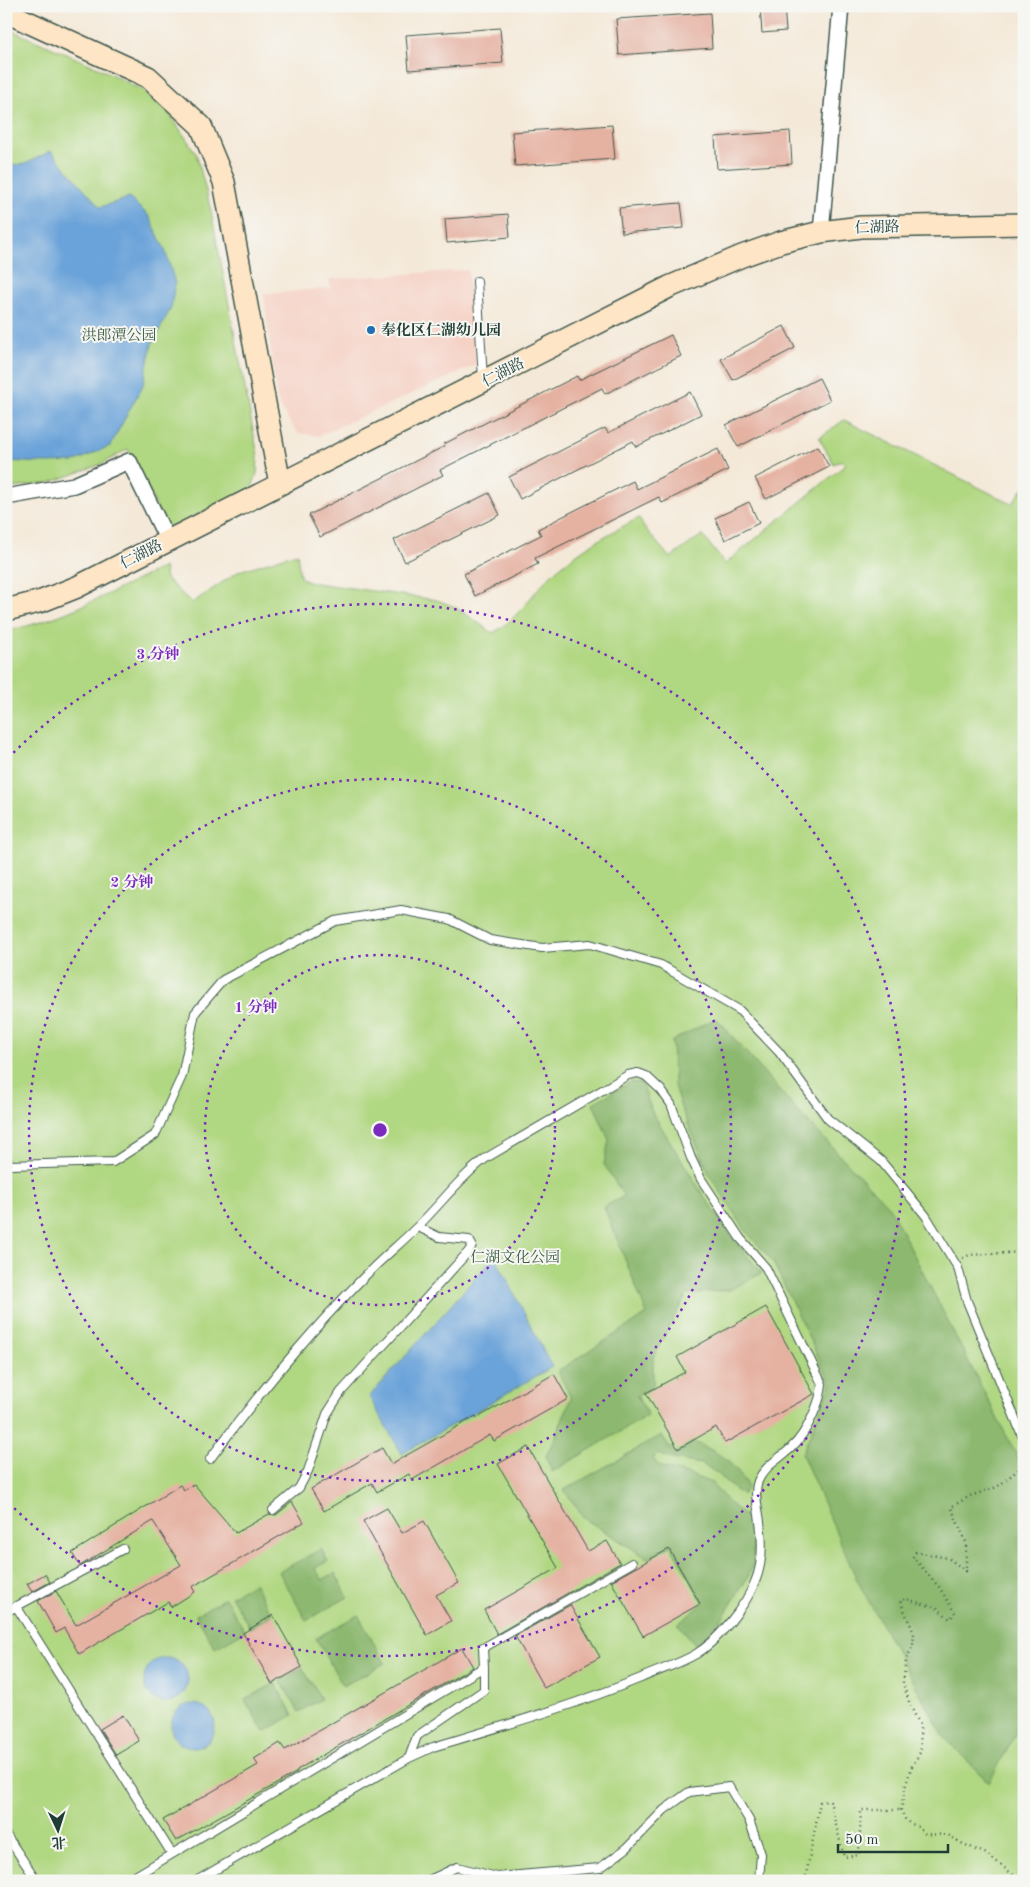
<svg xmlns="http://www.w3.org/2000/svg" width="1030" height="1887" viewBox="0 0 1030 1887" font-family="'Old Standard TT','Noto Serif SC',serif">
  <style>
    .built { fill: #f6d1c5 }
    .green { fill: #b0d781; stroke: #688a5a }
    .forest { fill: #8cb86f; stroke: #567a52 }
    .water { fill: #6ba3d9; stroke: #457086 }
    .building { fill: #e5b1a1 }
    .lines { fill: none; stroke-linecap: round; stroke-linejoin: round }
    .lane-casing { stroke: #3f574d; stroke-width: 10 }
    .street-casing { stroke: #3f574d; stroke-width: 18 }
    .secondary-casing { stroke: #3f574d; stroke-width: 24 }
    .path { stroke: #3f574d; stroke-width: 2.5; stroke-dasharray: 1 4; stroke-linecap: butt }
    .lane { stroke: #fff; stroke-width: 8 }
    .street { stroke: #fff; stroke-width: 15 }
    .secondary { stroke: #fde5c5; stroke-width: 21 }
    .ring { fill: none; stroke: #7b2cbf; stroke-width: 2.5; stroke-dasharray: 2.5 5 }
    .poi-dot { fill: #1f6fb2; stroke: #f6f6f2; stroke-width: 2 }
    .labels { text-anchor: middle; stroke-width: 4; stroke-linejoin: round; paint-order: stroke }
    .street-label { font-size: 15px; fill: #1f3d34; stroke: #f6f6f2 }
    .poi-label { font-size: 15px; font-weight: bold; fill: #1f3d34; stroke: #f6f6f2; text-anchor: start }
    .park-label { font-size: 15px; fill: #3c5c43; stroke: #f6f6f2 }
    .centre { fill: #7b2cbf; stroke: #f6f6f2; stroke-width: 2.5 }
    .ring-label { font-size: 15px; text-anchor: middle; font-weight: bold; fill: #7b2cbf; stroke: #f6f6f2; stroke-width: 4; stroke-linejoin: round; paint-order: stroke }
  </style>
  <rect width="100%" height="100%" fill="#f6f6f2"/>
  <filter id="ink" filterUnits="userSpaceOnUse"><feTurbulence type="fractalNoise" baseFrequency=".02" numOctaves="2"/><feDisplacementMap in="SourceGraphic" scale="10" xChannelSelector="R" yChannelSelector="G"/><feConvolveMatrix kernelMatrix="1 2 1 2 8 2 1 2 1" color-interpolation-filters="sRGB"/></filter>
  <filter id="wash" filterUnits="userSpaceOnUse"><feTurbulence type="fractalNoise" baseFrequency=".0096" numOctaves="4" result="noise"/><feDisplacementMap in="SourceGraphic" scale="20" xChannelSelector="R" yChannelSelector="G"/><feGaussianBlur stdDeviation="1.12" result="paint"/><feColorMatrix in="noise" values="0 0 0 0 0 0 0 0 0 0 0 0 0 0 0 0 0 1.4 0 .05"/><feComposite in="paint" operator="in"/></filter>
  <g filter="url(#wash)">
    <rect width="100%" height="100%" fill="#f4e9d8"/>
    <path class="built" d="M 468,270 L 476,365 L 318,436 L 298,433 L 288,420 L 277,400 L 264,294 L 330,288 L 329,279 Z"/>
    <path class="green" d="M 6,28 L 99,68 L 142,90 L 168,112 L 196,153 L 210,206 L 258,456 L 257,473 L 252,488 L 175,526 L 166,526 L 128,449 L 102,464 L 49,483 L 6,489 Z
      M 844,420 L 1012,504 L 1024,487 L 1024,1881 L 6,1881 L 6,631 C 62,620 113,591 164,567 L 166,579 L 192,603 L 239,571 L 297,553 L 300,577 L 308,582 L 437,600 L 455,607 L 493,633 C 519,619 533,591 555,571 C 580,549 610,533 639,518 L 643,526 L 670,558 L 702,535 L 725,564 L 845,465 L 842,460 L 834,464 L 819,438 Z"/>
    <path class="forest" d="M 716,1018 L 794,1107 L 890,1208 L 1024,1470 L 1024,1717 L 989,1783 L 944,1737 L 857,1580 L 802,1454 L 831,1384 L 773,1262 L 746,1231 L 709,1174 L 680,1105 L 674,1085 L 672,1041 Z
      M 631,1082 L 642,1083 L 652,1112 L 700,1190 L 736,1243 L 762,1273 L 729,1290 L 687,1294 L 653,1357 L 653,1387 L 637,1396 L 648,1415 L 552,1472 L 546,1456 L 556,1436 L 571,1398 L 558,1371 L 647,1314 L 604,1207 L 624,1196 L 604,1164 L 609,1140 L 593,1103 Z
      M 662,1435 L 674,1454 L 693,1442 C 716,1450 738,1465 748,1488 L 743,1494 L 736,1491 L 718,1474 L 702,1464 L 673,1459 L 658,1454 L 653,1459 L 661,1467 L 687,1474 L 712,1483 L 729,1503 L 747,1518 L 752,1530 L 754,1563 L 748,1577 L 715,1630 L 696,1645 L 678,1624 L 704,1603 L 671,1546 L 647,1558 L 585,1519 L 564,1490 Z
      M 321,1549 L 328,1561 L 315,1568 L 322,1580 L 335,1573 L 348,1597 L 306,1620 L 279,1572 Z
      M 254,1583 L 272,1615 L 250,1628 L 231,1596 Z
      M 225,1598 L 245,1631 L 215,1648 L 196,1615 Z
      M 358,1615 L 385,1663 L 343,1686 L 316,1638 Z
      M 302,1667 L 321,1699 L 299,1712 L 280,1680 Z
      M 275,1683 L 293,1715 L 264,1732 L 245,1700 Z"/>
    <path class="water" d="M 51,151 L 100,207 L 129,198 L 149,216 L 165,250 L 175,283 L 171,308 L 152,344 L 143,385 L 110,446 L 74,462 L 48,463 L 6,461 L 6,165 L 25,164 Z
      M 495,1256 L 552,1367 L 402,1454 L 369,1397 Z
      M144 1680a22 22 0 1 1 44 0a22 22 0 1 1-44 0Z
      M171 1726a22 22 0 1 1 44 0a22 22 0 1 1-44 0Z"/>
    <g id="blocks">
      <path class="building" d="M 760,6 L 784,6 L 786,31 L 762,33 Z
        M 710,13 L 712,48 L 619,55 L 616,19 Z
        M 500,28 L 503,63 L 409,70 L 406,35 Z
        M 612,125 L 615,159 L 515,166 L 512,132 Z
        M 790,131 L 792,164 L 717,169 L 715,137 Z
        M 681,203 L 684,228 L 622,233 L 619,208 Z
        M 508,214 L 510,237 L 447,243 L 445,219 Z
        M 784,326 L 795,348 L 733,380 L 721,359 Z
        M 671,335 L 681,356 L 605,394 L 602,388 L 440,470 L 443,475 L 320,537 L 309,515 L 445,446 L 444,444 L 577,376 L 579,380 Z
        M 819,378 L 830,400 L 738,447 L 726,425 Z
        M 690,392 L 701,414 L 636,447 L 633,441 L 520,499 L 509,477 L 605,428 L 608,433 Z
        M 818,446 L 829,467 L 766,499 L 755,478 Z
        M 718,449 L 728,470 L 662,503 L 659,497 L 535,558 L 538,564 L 475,596 L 464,574 L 541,535 L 538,529 L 633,481 L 637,489 Z
        M 489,493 L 500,515 L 405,562 L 394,540 Z
        M 749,502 L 759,523 L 725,540 L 715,518 Z
        M 766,1307 L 814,1394 L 725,1443 L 716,1427 L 678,1449 L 646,1393 L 685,1372 L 677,1357 Z
        M 554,1374 L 568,1399 L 494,1441 L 490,1435 L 412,1480 L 409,1474 L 377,1492 L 372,1483 L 324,1511 L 311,1489 L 382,1448 L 391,1464 L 476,1416 L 477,1418 Z
        M 528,1447 L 588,1551 L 607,1541 L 620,1563 L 497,1634 L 484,1610 L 558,1568 L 498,1464 Z
        M 194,1484 L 236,1533 L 269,1514 L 276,1515 L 292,1502 L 304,1522 L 192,1587 L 195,1592 L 171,1607 L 168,1602 L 79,1654 L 64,1628 L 56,1633 L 38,1601 L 56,1591 L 76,1625 L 181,1565 L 153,1521 L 80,1566 L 72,1553 L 180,1485 L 184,1490 Z
        M 387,1508 L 402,1533 L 424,1521 L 459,1583 L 436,1595 L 451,1621 L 427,1635 L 363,1521 Z
        M 669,1549 L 700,1604 L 643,1636 L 611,1581 Z
        M 45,1574 L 50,1582 L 32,1592 L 27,1584 Z
        M 570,1605 L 600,1657 L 544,1688 L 515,1636 Z
        M 273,1615 L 302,1667 L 272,1684 L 243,1633 Z
        M 462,1648 L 473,1667 L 297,1770 L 297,1772 L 271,1787 L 176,1841 L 163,1820 L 258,1765 L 254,1759 L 280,1743 L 285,1750 Z
        M 123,1715 L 139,1741 L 116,1755 L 100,1729 Z"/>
    </g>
  </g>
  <g filter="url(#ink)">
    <use href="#blocks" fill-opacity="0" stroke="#3f574d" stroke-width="1"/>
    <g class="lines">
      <g class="lane-casing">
        <path id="lane" d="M 477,281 L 483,379
          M 6,1159 L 10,1165 L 113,1162 L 155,1135 L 182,1076 L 195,1013 L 223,980 L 335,921 L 401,910 L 449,919 L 490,940 L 542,948 L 590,944 L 661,965 L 739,1010 L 779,1052 L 828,1119 L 881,1161 L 926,1216 L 958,1268 L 967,1301 L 1024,1440
          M 273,1510 L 299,1488 L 308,1471 L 327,1414 L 341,1392 L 469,1251 L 472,1245 L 469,1240 L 439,1237 L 418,1227
          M 16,1606 L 172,1854
          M 6,1612 L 123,1549
          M 409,1758 L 417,1736 L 484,1690 L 484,1667
          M 6,1835 L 37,1881
          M 127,1881 L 484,1667 L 483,1648 L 632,1563
          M 196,1881 L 409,1758 L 433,1747 C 503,1726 573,1706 641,1678 C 659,1670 679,1664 696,1654 C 718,1641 746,1605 755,1582 C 763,1563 763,1542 760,1522 C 759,1510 753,1493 758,1481 C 765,1465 780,1459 792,1447 C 806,1434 821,1402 822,1384 L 766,1268 L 740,1238 L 701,1179 L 691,1158 L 671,1104 L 661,1090 L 646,1076 L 638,1073 L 628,1075 L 486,1158 C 459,1178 440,1205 416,1228 C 402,1242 386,1255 372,1269 C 312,1328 260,1392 210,1459
          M 427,1881 L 457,1867 L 497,1877 L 600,1868 L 627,1848 L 664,1810 L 689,1792 L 729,1787 L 749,1820 L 761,1854 L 759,1881"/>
      </g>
      <g class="street-casing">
        <path id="street" d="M 821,232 L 841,6
          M 6,497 L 74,485 L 129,461 L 168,541"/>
      </g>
      <g class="secondary-casing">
        <path id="secondary" d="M 6,12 L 148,77 L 201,126 L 224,182 L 280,484
          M 6,610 L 42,601 L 77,587 L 669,287 L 742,256 L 781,242 L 821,232 L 861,227 L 1024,224"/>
      </g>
      <path class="path" d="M 963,1258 L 969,1255 L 1024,1252
        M 805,1881 L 820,1802 L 830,1801 L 844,1857 L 859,1855 L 861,1810 L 901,1810
        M 1021,1881 L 987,1854 L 961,1843 L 948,1835 L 925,1834 L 918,1827 L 906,1821 L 901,1810 L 905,1788 L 911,1768 L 921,1751 L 920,1725 L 910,1705 L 903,1683 L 906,1660 L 913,1645 L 914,1633 L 900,1601 L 906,1599 L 937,1608 L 950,1619 L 955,1613 L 939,1587 L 913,1557 L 916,1552 L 948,1558 L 966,1571 L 966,1542 L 951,1507 L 970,1496 L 997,1487 L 1024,1465"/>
      <use href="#lane" class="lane"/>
      <use href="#street" class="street"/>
      <use href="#secondary" class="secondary"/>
    </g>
  </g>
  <g class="ring">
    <circle cx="380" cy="1130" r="175"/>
    <circle cx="380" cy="1130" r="351"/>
    <path d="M8 758A526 526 0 1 1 8 1502"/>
  </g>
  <circle class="poi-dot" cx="371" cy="330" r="5"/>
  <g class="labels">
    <g class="street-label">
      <text transform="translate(877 227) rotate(-2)" y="5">仁湖路</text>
      <text transform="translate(503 372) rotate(-27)" y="5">仁湖路</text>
      <text transform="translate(141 554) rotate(-27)" y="5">仁湖路</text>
    </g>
    <g class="poi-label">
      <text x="381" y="335">奉化区仁湖幼儿园</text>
    </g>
    <g class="park-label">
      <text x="119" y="340">洪郎潭公园</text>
      <text x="515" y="1262">仁湖文化公园</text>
    </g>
  </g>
  <circle cx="380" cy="1130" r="8" class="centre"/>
  <g class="ring-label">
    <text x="158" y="659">3 分钟</text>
    <text x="132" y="887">2 分钟</text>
    <text x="256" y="1012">1 分钟</text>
  </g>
  <rect width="1030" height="1887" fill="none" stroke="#f6f6f2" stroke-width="25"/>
  <g transform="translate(58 1830) rotate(176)" stroke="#f6f6f2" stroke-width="4" paint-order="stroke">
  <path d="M0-4L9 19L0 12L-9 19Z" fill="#1f3d34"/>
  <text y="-8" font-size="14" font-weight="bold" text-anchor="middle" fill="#1f3d34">北</text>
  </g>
  <path d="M838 1844v8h110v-8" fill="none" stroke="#1f3d34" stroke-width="2.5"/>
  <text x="845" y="1844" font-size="15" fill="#1f3d34" stroke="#f6f6f2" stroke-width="4" paint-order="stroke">50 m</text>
</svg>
